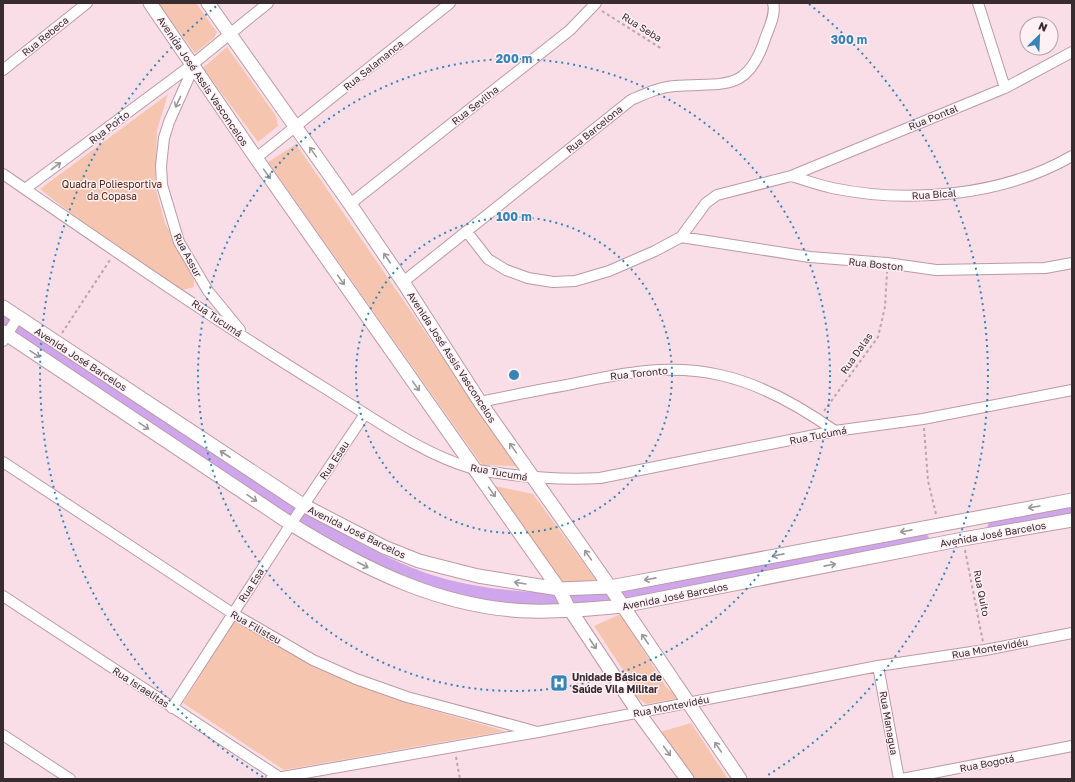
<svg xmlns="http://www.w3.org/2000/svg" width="1075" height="782" viewBox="0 0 1075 782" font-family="'Golos Text',sans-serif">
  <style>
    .green { fill: #f6c5af }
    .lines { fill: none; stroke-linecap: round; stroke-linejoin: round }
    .river { stroke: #cfa6eb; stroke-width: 19 }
    .minor-casing { stroke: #bb9aa4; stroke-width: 12 }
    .tertiary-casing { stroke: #bb9aa4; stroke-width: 15 }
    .path { stroke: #bba4ab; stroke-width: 2; stroke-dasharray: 3 3; stroke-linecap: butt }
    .minor { stroke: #fff; stroke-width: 10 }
    .tertiary { stroke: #fff; stroke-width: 13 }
    .oneway { stroke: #9c9698 }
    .ring { fill: none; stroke: #3784b7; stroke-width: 2; stroke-dasharray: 2 4 }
    .labels { text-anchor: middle; stroke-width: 3; stroke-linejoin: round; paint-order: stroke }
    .street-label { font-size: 10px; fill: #392c30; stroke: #fef0f4 }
    .park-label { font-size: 10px; fill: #58260d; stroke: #fef0f4 }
    .poi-label { font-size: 10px; font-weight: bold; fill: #392c30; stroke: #fef0f4; text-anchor: start }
    .centre { fill: #3784b7; stroke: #fef0f4; stroke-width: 2 }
    .ring-label { font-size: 12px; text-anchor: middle; font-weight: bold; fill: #3784b7; stroke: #fef0f4; stroke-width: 3; stroke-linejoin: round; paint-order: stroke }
  </style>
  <rect width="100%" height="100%" fill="#fadee7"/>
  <path class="green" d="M 158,3 L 196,3 L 217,32 L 214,38 L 195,53 Z
    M 227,47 L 276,116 L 278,126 L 258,142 L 203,68 Z
    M 168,94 L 157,130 L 155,186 L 165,223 L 194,275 L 194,287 L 182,290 L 116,249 L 40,189 Z
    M 296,144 L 517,466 L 482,465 L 268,162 Z
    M 495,486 L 533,494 L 596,580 L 558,583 Z
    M 621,614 L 666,687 L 680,698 L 646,704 L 625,688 L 633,685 L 594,626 Z
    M 235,621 L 318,669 L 403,702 L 505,731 L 284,770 L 183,703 Z
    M 691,723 L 728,779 L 693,779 L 660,732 Z"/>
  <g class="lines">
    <path class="river" d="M 3,324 C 80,374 157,425 233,475 C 291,513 364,563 429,584 C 485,602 546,604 604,601 L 920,541
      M 997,527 L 1072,513"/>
    <g class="minor-casing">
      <path id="minor" d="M 978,3 L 1005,88
        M 194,66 L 169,122 L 164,138 L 161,166 L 162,185 L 179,242 L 208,291 L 240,330
        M 3,70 L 87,3
        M 256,158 L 450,3
        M 3,174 C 109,247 214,320 323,387 C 370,416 421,454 474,469 C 484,472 495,472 505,474 C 537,478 568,480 600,478 L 835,431 L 923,419 L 1072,390
        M 791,176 C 805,180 818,185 832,188 C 909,204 1003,196 1072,156
        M 25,189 L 193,64 L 268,3
        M 350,204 L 570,30 L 596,3
        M 467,232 L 488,259 L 506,270 L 528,278 L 553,282 L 575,281 L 609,271 L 655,251 L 681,237 L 706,203 L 717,195 L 791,176 L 1005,88 L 1072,52
        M 681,237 L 810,257 L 887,263 L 936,270 L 1045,268 L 1072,263
        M 403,282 L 631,100 C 645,94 659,87 675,86 C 724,82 748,94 766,36 C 770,26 776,13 773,3
        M 3,341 L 18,317
        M 480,402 C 509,396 538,390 567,385 C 619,374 666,363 720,375 C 761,384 801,407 835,431
        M 3,462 L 232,613 L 313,660 L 356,679 L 407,697 L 534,731
        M 3,596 L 279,777
        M 878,666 L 899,779
        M 172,708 L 291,524 L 365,414
        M 3,735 L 70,779
        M 271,779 L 538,732 L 878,666 L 985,650 L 1072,633
        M 902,779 L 1072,746"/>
    </g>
    <g class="tertiary-casing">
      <path id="tertiary" d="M 150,3 L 256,158 L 559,589 L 567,605 L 638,712 L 687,779
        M 208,3 L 350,204 L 403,282 L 480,402 L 610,587 L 740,779
        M 3,307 L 303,505 L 384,547 L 419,561 L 478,576 L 559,589 L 610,587 L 1072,500
        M 3,332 L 291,524 C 364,569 443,609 531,611 C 562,612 592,609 622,606 L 963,539 L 1072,520"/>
    </g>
    <path class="path" d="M 602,11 L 662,49
      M 62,333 L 110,260
      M 824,411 L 878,337 L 885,307 L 887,272
      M 924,428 L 928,481 L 936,514
      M 965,550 L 983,642
      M 456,757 L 460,779"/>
    <use href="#minor" class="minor"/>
    <use href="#tertiary" class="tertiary"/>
  </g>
  <defs><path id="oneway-shaft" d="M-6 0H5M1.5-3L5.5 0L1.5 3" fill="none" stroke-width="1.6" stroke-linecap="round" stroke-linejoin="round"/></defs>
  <g class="oneway">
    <use href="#oneway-shaft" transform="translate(178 102) rotate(115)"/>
    <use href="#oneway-shaft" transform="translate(313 152) rotate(-125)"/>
    <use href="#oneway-shaft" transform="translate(56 166) rotate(-37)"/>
    <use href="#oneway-shaft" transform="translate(267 174) rotate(55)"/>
    <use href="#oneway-shaft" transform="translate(387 258) rotate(-124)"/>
    <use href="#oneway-shaft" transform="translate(341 280) rotate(55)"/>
    <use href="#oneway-shaft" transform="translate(35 354) rotate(34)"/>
    <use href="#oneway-shaft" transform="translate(416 386) rotate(55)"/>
    <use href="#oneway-shaft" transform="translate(144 426) rotate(34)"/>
    <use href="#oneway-shaft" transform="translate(513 448) rotate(-125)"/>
    <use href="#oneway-shaft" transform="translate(225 454) rotate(-147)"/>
    <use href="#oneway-shaft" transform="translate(492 492) rotate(55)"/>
    <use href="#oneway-shaft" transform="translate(252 498) rotate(34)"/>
    <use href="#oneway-shaft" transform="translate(1034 507) rotate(170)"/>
    <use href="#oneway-shaft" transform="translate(906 531) rotate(169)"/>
    <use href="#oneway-shaft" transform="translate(588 555) rotate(-125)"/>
    <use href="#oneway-shaft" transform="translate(778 555) rotate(169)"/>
    <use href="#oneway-shaft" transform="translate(363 565) rotate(27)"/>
    <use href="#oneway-shaft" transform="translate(830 565) rotate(-11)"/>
    <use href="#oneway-shaft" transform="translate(650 579) rotate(169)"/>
    <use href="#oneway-shaft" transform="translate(520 583) rotate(-171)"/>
    <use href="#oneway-shaft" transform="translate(645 639) rotate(-124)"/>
    <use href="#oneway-shaft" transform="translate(593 644) rotate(56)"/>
    <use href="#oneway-shaft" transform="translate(718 747) rotate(-124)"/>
    <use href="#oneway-shaft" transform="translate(667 751) rotate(54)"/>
  </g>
  <g class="ring">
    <circle cx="514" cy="375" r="158"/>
    <circle cx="514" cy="375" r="316"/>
    <path d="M263 777A474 474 0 0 1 219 4M809 4A474 474 0 0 1 765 777"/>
  </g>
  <defs>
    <g id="hospital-square" transform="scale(0.9)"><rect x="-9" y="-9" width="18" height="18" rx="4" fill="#3784b7" stroke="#fef0f4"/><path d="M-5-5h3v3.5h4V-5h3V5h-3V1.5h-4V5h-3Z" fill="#fff"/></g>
  </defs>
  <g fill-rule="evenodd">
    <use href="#hospital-square" x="559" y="683"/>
  </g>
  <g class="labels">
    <g class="street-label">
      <text transform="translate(642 27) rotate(32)" y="4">Rua Seba</text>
      <text transform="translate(45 36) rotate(-39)" y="4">Rua Rebeca</text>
      <text transform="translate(373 65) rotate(-39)" y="4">Rua Salamanca</text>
      <text transform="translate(203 81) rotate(56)" y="4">Avenida José Assis Vasconcelos</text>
      <text transform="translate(475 105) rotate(-38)" y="4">Rua Sevilha</text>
      <text transform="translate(933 117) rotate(-22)" y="4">Rua Pontal</text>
      <text transform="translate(109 127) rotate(-37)" y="4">Rua Porto</text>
      <text transform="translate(594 129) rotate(-39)" y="4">Rua Barcelona</text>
      <text transform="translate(934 194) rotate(-4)" y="4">Rua Bical</text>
      <text transform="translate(188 255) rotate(62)" y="4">Rua Assur</text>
      <text transform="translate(876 264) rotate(6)" y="4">Rua Boston</text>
      <text transform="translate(217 318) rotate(34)" y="4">Rua Tucumá</text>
      <text transform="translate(856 353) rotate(-55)" y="4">Rua Dalas</text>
      <text transform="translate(452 357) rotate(57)" y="4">Avenida José Assis Vasconcelos</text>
      <text transform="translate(81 359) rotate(33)" y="4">Avenida José Barcelos</text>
      <text transform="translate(639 373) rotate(-6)" y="4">Rua Toronto</text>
      <text transform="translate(818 435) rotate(-11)" y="4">Rua Tucumá</text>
      <text transform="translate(334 460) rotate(-56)" y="4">Rua Esau</text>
      <text transform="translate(499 472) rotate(10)" y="4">Rua Tucumá</text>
      <text transform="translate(357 532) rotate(26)" y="4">Avenida José Barcelos</text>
      <text transform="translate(993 534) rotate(-10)" y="4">Avenida José Barcelos</text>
      <text transform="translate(251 585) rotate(-57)" y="4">Rua Esa</text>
      <text transform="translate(982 593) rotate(79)" y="4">Rua Quito</text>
      <text transform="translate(675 596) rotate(-11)" y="4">Avenida José Barcelos</text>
      <text transform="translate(256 627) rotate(30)" y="4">Rua Filisteu</text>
      <text transform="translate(990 648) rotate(-10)" y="4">Rua Montevidéu</text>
      <text transform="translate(141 687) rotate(33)" y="4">Rua Israelitas</text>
      <text transform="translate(671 706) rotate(-11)" y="4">Rua Montevidéu</text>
      <text transform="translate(889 723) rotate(80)" y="4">Rua Managua</text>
      <text transform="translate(987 763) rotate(-11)" y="4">Rua Bogotá</text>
    </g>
    <g class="park-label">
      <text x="112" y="188">Quadra Poliesportiva<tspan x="112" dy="12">da Copasa</tspan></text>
    </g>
    <g class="poi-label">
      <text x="572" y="681">Unidade Básica de<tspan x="572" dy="12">Saúde Vila Militar</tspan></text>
    </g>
  </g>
  <circle cx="514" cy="375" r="6" class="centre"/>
  <g class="ring-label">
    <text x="849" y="44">300 m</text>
    <text x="514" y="63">200 m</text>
    <text x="514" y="221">100 m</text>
  </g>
  <rect width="1075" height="782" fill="none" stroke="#392c30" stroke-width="8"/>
  <g transform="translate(1039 36) rotate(24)"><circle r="19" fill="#fef0f4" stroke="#afa2a6"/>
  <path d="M0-3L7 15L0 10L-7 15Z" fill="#3784b7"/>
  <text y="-6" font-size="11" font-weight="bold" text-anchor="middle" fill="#392c30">N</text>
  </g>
</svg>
